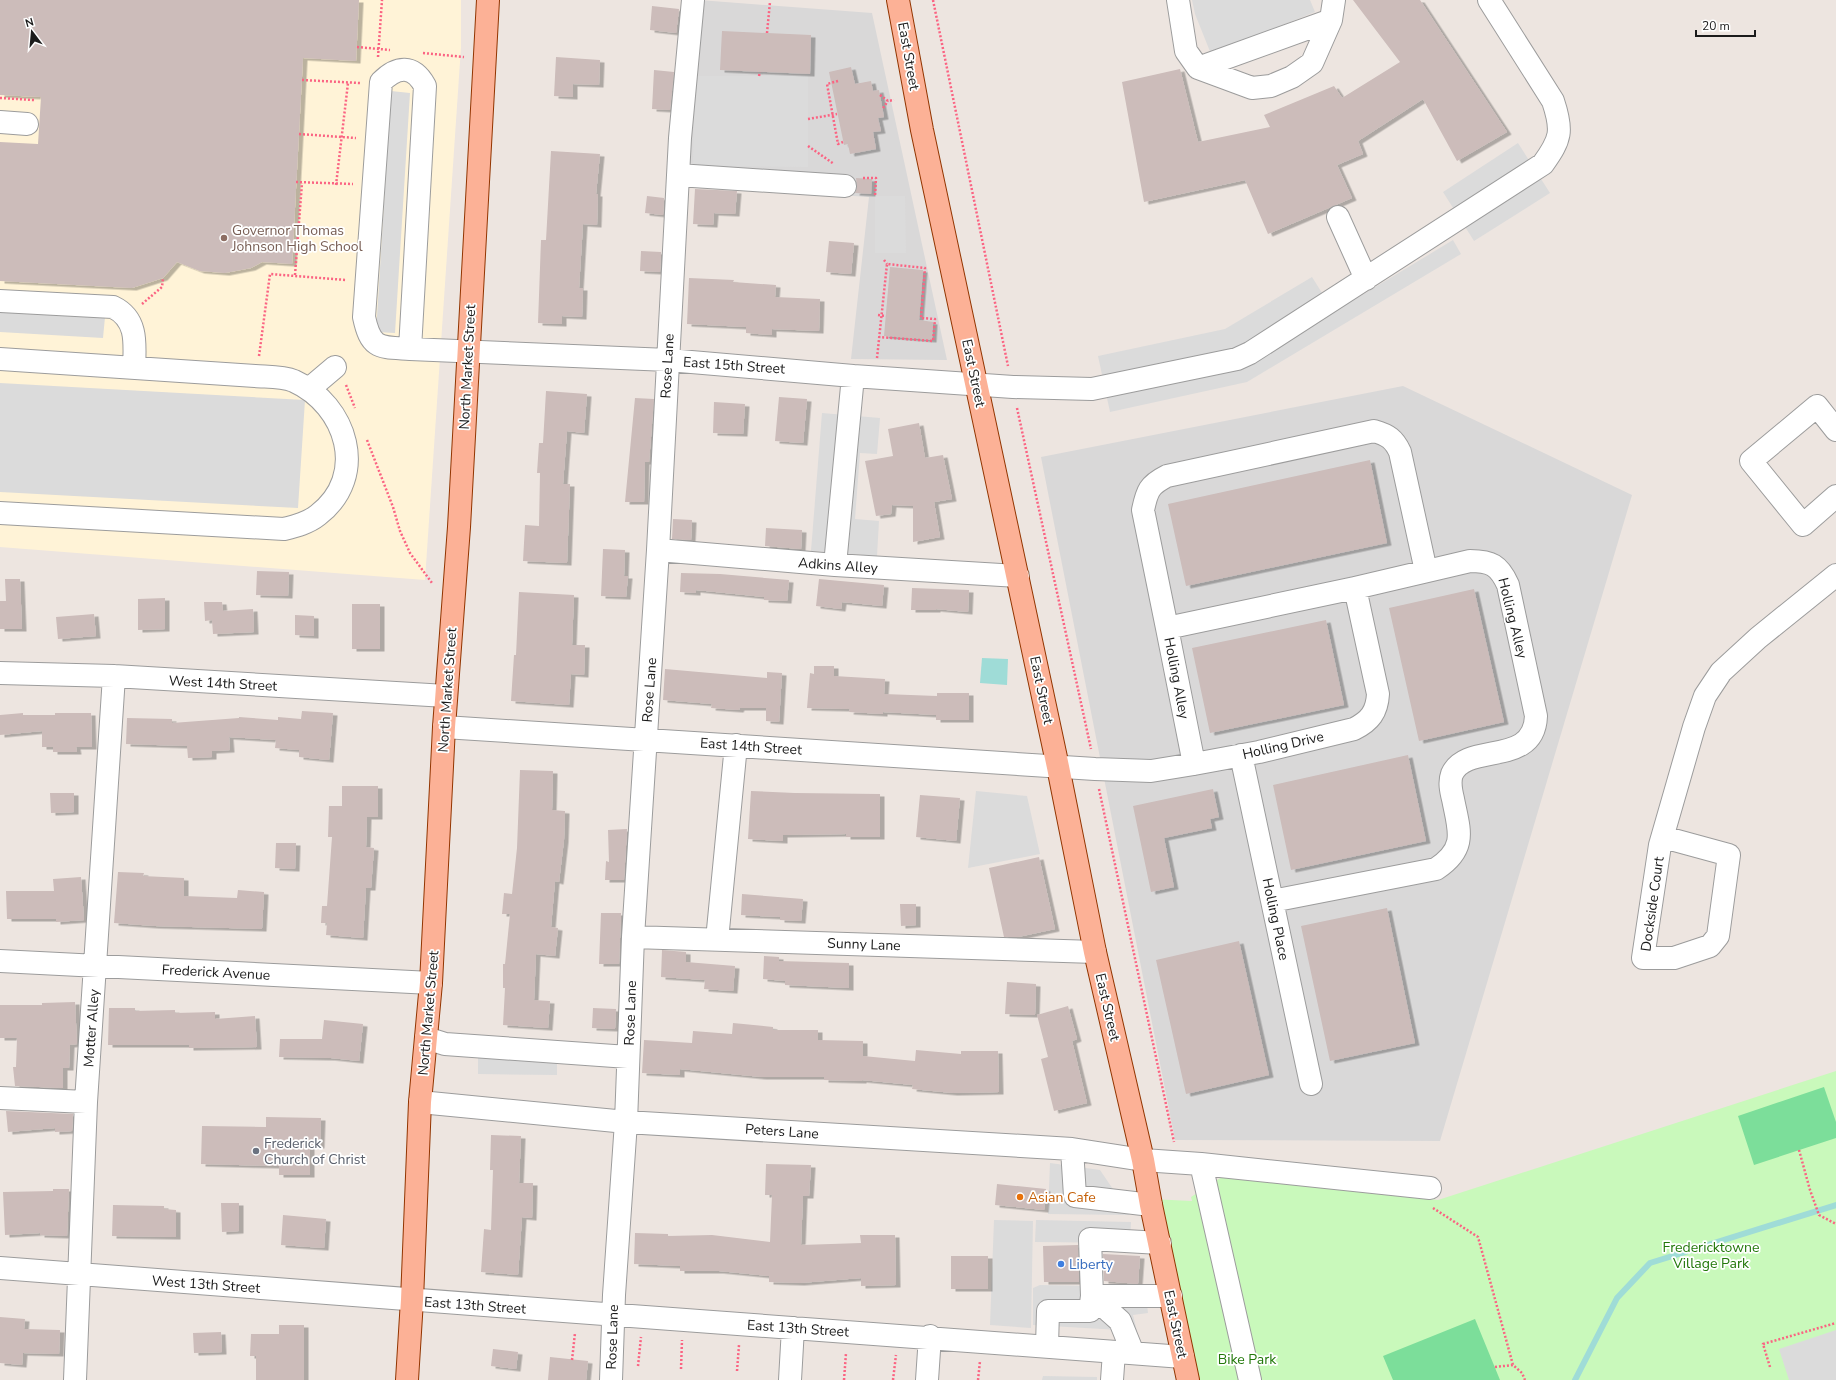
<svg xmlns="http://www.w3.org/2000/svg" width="1836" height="1380" viewBox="0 0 1836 1380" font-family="'Nunito Sans',sans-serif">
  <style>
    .residential { fill: #d9d8d8 }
    .education { fill: #fff3d7 }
    .park { fill: #c9f9bb }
    .pitch { fill: #7cde9a }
    .parking { fill: #dbdbdb }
    .water { fill: #9fdcd7 }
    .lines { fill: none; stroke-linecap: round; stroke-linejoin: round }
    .stream { stroke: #9fdcd7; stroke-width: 6 }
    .building { fill: #ccbcba; filter: url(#shadow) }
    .minor-casing { stroke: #9c9c9c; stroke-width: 24 }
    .major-casing { stroke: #923500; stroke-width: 24 }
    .path { stroke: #fb6382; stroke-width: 2.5; stroke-dasharray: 2 2; stroke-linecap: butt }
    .minor { stroke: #fff; stroke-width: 22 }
    .major { stroke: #fcb196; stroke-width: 22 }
    .education-dot { fill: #8d6e63; stroke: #fff; stroke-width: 1.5 }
    .worship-dot { fill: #6b7280; stroke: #fff; stroke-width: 1.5 }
    .food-dot { fill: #e8710a; stroke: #fff; stroke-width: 1.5 }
    .shop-dot { fill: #3f7fe0; stroke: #fff; stroke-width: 1.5 }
    .labels { text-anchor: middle; stroke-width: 3.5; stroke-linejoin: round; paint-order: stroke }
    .street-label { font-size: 14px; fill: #1b1b1b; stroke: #fff }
    .education-label { font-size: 14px; fill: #785e54; stroke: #fff; text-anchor: start }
    .worship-label { font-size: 14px; fill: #5b616d; stroke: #fff; text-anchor: start }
    .food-label { font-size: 14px; fill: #c56008; stroke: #fff; text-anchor: start }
    .park-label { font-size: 14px; fill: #22780a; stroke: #fff }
    .shop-label { font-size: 14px; fill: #366cbe; stroke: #fff; text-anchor: start }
  </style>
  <defs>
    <filter id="shadow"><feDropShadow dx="4.5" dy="2.5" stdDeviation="0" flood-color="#0004"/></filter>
  </defs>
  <rect width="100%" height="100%" fill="#ede5e0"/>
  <path class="residential" d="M 699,0 L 872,13 L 947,360 L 851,359 L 869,197 L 683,185 Z
    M 1403,386 L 1632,495 L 1440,1141 L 1175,1140 L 1041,457 Z"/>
  <path class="education" d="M 0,0 L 461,0 L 461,47 L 425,580 L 0,547 Z"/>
  <path class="park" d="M 1836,1071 L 1836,1380 L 1191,1380 L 1150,1199 L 1192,1201 L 1191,1197 L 1225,1175 L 1438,1200 Z"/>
  <path class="pitch" d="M 1824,1087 L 1836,1122 L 1836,1138 L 1754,1165 L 1738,1116 Z
    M 1475,1319 L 1500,1380 L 1393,1380 L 1383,1356 Z"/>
  <path class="parking" d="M 1192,0 L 1310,0 L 1315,12 L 1211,54 L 1195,14 Z
    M 694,76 L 808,76 L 808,167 L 693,166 Z
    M 391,91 L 410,93 L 395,333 L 376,332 Z
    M 1518,143 L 1550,193 L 1474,241 L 1443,192 Z
    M 875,196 L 905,196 L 906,253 L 875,253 Z
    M 1453,240 L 1461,254 L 1247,382 L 1110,412 L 1098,356 L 1225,329 L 1312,277 L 1334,312 Z
    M 0,311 L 105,317 L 103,338 L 0,332 Z
    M 0,383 L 305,400 L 298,508 L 0,492 Z
    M 822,413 L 880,418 L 877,454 L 860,453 L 855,519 L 879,521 L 877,556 L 811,551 Z
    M 976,791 L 1027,796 L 1040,854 L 968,868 Z
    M 478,1055 L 557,1055 L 557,1075 L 478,1074 Z
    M 1050,1163 L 1100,1170 L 1119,1198 L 1124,1195 L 1129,1215 L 1048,1214 Z
    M 994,1220 L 1033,1221 L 1031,1328 L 990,1325 Z
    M 1036,1220 L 1131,1222 L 1130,1243 L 1035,1242 Z
    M 1040,1285 L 1145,1287 L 1148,1313 L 1133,1315 L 1137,1331 L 1033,1325 L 1033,1288 Z
    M 1836,1330 L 1836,1380 L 1789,1380 L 1779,1349 Z
    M 1043,1376 L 1097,1377 L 1097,1380 L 1042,1380 Z"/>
  <path class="water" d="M 982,658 L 1008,659 L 1007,685 L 980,683 Z"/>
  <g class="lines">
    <path class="stream" d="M 1575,1380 L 1617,1298 L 1650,1263 L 1836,1205"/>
  </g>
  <path class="building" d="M 0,0 L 359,0 L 356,61 L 303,58 L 292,264 L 262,262 L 251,268 L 225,273 L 200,271 L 177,262 L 163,278 L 132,288 L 0,281 L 0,142 L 38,144 L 41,97 L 0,95 Z
    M 1353,0 L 1420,0 L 1507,132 L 1457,161 L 1423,99 L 1358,141 L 1363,154 L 1337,165 L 1352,198 L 1268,234 L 1245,180 L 1144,202 L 1122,82 L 1180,69 L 1198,142 L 1270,127 L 1264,115 L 1334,86 L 1342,98 L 1400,62 Z
    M 652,6 L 679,9 L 676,33 L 650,30 Z
    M 722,31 L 811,35 L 810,74 L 720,70 Z
    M 556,57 L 600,60 L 599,85 L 573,84 L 573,97 L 554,96 Z
    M 851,67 L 855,84 L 871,81 L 873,91 L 879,90 L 884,117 L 878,118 L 881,131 L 873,132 L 876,149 L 850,154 L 848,144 L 844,145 L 829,72 Z
    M 654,70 L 674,72 L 670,110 L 652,109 Z
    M 551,151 L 600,154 L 596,194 L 598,194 L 597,225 L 583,224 L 579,288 L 583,288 L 582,317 L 562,316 L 562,324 L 538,323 L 541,240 L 546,240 Z
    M 856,178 L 872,179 L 871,194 L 855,193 L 857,187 Z
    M 695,189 L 737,191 L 735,214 L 714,213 L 713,225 L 693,224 Z
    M 647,196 L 664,198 L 663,215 L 645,213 Z
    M 829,241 L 854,243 L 851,274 L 826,272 Z
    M 641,251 L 661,252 L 660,272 L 640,271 Z
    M 890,267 L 923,270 L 919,320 L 933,322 L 932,340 L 884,336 Z
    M 689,278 L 734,280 L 733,282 L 776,285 L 775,297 L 820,299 L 819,331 L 772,329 L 772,335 L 746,333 L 746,327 L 687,324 Z
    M 546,391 L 587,394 L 584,433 L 567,431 L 563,484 L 570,484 L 567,563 L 523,561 L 525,525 L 539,526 L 540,473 L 537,473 L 539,443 L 543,443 Z
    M 779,397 L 807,399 L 803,443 L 775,441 Z
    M 635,398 L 654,399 L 649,462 L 645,462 L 644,502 L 625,502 Z
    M 714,402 L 745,404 L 743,434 L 713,433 Z
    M 919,423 L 925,458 L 943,455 L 952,499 L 934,502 L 940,537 L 913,542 L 913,506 L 892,505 L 891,514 L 876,516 L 865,461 L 893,456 L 888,429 Z
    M 1370,460 L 1387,543 L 1186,586 L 1168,504 Z
    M 673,519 L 692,520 L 691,540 L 672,539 Z
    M 766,528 L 802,530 L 801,549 L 765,546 Z
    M 603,549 L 625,550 L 624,576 L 628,576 L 626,597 L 601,596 Z
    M 257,571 L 289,572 L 288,596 L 256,595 Z
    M 681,573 L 720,574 L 789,580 L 787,601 L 764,600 L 764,597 L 696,590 L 696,593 L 680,592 Z
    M 5,579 L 20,579 L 22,629 L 0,629 L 0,601 L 6,601 Z
    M 819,579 L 884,585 L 882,606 L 842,602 L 841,609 L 816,606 Z
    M 912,588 L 969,590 L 968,612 L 936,609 L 936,610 L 911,610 Z
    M 1474,589 L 1504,722 L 1419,741 L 1389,608 Z
    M 519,592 L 574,595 L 572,645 L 585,645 L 584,675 L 571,674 L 569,705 L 511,701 L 514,655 L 516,655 Z
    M 165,598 L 165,629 L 138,630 L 138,599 Z
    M 204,602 L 222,602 L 223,611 L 253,609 L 254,632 L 213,634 L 212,620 L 205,621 Z
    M 352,604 L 380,604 L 380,649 L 352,649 Z
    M 94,614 L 96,636 L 58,639 L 56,617 Z
    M 295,615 L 314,616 L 314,636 L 295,635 Z
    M 1326,620 L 1344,705 L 1210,733 L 1192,648 Z
    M 814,666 L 834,666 L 834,676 L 885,679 L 884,694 L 937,696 L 937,693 L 969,693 L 969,720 L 936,720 L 936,715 L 883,712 L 883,714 L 849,712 L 850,709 L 807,708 L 810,673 L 814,674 Z
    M 665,669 L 767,678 L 767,672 L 782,673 L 779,722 L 766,721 L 766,708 L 740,708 L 739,710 L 711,708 L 712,704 L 663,700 Z
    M 302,711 L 333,713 L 329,760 L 299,757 L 299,750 L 275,748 L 276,740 L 229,737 L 230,750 L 212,751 L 212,757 L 188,758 L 187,746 L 126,744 L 127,718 L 172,719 L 172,723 L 239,718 L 239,717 L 278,720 L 278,717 L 301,719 Z
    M 23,713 L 23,715 L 55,715 L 55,713 L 91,713 L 92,747 L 76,747 L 77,752 L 53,752 L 53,747 L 42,747 L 42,731 L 0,735 L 0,715 Z
    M 1408,755 L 1426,841 L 1291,870 L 1273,785 Z
    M 520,770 L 553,771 L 552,810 L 565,811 L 564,840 L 559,882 L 555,881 L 551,927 L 558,928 L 555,956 L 536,954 L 534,1000 L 550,1001 L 548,1028 L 503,1025 L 505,988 L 503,988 L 503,964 L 505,964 L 510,914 L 502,914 L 504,893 L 512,894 L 517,848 Z
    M 342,786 L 378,786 L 378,817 L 367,817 L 366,847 L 374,848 L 371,888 L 366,888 L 363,938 L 326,935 L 327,923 L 321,923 L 322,906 L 327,906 L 332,837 L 328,837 L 329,806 L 342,806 Z
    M 1213,789 L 1219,817 L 1210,819 L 1212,828 L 1164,838 L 1174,887 L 1151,892 L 1133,806 Z
    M 751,791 L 795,793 L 880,794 L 880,837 L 846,837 L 846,834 L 783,835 L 783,841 L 748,839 Z
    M 50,793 L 74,793 L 74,812 L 51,813 Z
    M 920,795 L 960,798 L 956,841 L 916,837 Z
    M 627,829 L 624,880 L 605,880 L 606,861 L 609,862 L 608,830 Z
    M 276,843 L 296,843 L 295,869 L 275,868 Z
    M 1039,857 L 1055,929 L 1018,937 L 1004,937 L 989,868 Z
    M 118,872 L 144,873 L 143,876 L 184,878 L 184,896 L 237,898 L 238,890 L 264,892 L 262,929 L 155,926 L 114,923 Z
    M 81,877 L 84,920 L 56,922 L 56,919 L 7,919 L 6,891 L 54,891 L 53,879 Z
    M 742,894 L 803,899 L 801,921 L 780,920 L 780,917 L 741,915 Z
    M 900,904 L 916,904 L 916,925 L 901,926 Z
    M 1387,908 L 1415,1043 L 1330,1061 L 1301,926 Z
    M 601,913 L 621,913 L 619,964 L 599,964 Z
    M 1239,941 L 1269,1075 L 1186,1094 L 1156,960 Z
    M 662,950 L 686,952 L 686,962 L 735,966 L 733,991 L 704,989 L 705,980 L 661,977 Z
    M 764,956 L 779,957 L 779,961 L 849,963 L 849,988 L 785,985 L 785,981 L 763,979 Z
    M 1007,982 L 1036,984 L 1035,1015 L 1005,1014 Z
    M 75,1002 L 77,1044 L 70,1045 L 69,1068 L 63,1068 L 63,1088 L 15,1086 L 13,1067 L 16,1067 L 17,1038 L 0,1038 L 0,1005 L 42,1005 L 42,1003 Z
    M 1068,1006 L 1077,1039 L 1072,1041 L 1087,1103 L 1054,1111 L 1041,1059 L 1048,1057 L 1037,1015 Z
    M 109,1008 L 135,1008 L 135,1011 L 175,1010 L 175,1013 L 215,1012 L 215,1019 L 255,1016 L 257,1047 L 189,1048 L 189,1045 L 108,1045 Z
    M 593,1008 L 616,1009 L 615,1029 L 592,1028 Z
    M 324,1020 L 363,1024 L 359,1061 L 331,1058 L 279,1057 L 280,1039 L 322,1039 Z
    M 733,1023 L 773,1027 L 773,1030 L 818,1030 L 818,1040 L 863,1041 L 863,1056 L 915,1061 L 916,1050 L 961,1054 L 961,1051 L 998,1051 L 999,1092 L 953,1093 L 912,1089 L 913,1085 L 862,1080 L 862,1081 L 824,1080 L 824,1077 L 762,1077 L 680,1069 L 680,1075 L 642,1073 L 644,1040 L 692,1043 L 693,1031 L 732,1034 Z
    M 6,1111 L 73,1114 L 72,1131 L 55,1132 L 55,1128 L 8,1132 Z
    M 266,1117 L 321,1118 L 320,1146 L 310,1145 L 310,1175 L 279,1175 L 279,1166 L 201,1164 L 202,1126 L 266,1127 Z
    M 491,1135 L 521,1136 L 519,1183 L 533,1183 L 532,1218 L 522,1217 L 518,1275 L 481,1272 L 484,1229 L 491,1230 L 493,1170 L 490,1170 Z
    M 766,1164 L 811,1165 L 809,1196 L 803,1196 L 801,1245 L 861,1243 L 860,1235 L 895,1235 L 896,1285 L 861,1286 L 861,1278 L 800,1283 L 769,1282 L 769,1276 L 719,1271 L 680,1271 L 680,1266 L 634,1264 L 635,1233 L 668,1234 L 668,1236 L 712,1235 L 770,1242 L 772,1195 L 765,1195 Z
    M 997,1184 L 1046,1189 L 1044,1210 L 995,1205 Z
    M 53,1189 L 69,1189 L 67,1236 L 40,1235 L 40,1233 L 5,1235 L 3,1192 L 53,1191 Z
    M 221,1203 L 239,1203 L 239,1231 L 222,1232 Z
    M 113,1205 L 164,1206 L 164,1209 L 176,1210 L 176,1237 L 112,1236 Z
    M 283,1215 L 326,1219 L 324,1248 L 281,1245 Z
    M 1078,1245 L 1079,1282 L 1044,1282 L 1043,1246 Z
    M 1103,1254 L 1140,1256 L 1138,1284 L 1104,1281 Z
    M 951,1256 L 988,1256 L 988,1289 L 951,1289 Z
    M 0,1317 L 25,1319 L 24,1329 L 60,1330 L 59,1354 L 23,1353 L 22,1365 L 0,1363 Z
    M 279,1325 L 304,1325 L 304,1380 L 256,1380 L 256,1356 L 250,1356 L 251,1334 L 279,1334 Z
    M 221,1332 L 222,1352 L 194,1353 L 193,1333 Z
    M 493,1349 L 518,1352 L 516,1369 L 491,1366 Z
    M 550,1357 L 588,1361 L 586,1380 L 548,1380 Z"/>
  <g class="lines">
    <g class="minor-casing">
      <path id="minor" d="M 1178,0 L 1186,51 L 1198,68 L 1331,20 L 1334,0
        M 1198,68 L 1252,88 L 1271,86 L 1292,77 L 1312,63 L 1331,20
        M 0,122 L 27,124
        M 678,175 L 845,186
        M 1338,217 L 1366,279
        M 0,301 L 113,307 C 138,319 135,344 134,368
        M 410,349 L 425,86 C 413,64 397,66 381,82 L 364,317 C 371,350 380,347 410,349 L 668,360 L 853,376 L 1013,387 L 1092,389 L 1237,359 L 1250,353 L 1543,164 C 1561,139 1563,131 1553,101 L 1489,0
        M 0,359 L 255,376 C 267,377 282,376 294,381 C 347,405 369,476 318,515 C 308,523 296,526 284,529 L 0,513
        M 309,389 L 335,367
        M 1836,430 L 1817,406 L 1751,461 L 1803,525 L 1836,496
        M 658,550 L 835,565 L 1018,576
        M 835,565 L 853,376
        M 1167,628 L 1143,510 C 1147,491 1149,485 1167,476 L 1374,431 C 1388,435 1394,439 1400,452 L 1426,571
        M 0,673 L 114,676 L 446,696
        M 444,727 L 1095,769 L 1151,771 L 1194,764 L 1259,752 L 1354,729 C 1370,721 1377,712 1378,694 L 1355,588
        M 1241,755 L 1311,1084
        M 1194,764 L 1167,628 L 1355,588 L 1470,561 C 1491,561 1499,565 1508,585 L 1536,716 C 1534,768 1467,741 1452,774 C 1449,782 1451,791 1453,799 C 1459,830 1468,848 1436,869 L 1272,901
        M 1663,837 L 1729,855 L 1718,936 L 1710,946 L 1674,958 L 1643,958 L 1660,845 L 1694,727 L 1705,696 L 1721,672 L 1758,638 L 1836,575
        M 633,937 L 1095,952
        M 717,940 L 736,745
        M 0,961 L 431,983
        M 426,1038 L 445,1044 L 628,1057
        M 0,1098 L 86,1102
        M 420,1102 L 626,1122 L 1072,1149 L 1143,1160 L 1201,1164 L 1250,1380
        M 1072,1149 L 1075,1196 L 1151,1205
        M 1201,1164 L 1430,1188
        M 1160,1243 L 1090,1239 L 1092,1296 L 1171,1296
        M 0,1268 C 394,1301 789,1325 1183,1357
        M 1047,1346 L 1048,1311 L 1090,1311 L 1092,1296 L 1120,1321 L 1133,1353
        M 75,1380 L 86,1102 L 114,676
        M 611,1380 L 614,1295 L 626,1122 L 633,937 L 658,550 L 680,138 L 693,0
        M 790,1380 L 793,1328
        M 927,1380 L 930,1336
        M 1112,1380 L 1114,1352"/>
    </g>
    <g class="major-casing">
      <path id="major" d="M 898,0 L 922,130 L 1058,767 L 1095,952 L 1143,1160 L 1151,1205 L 1188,1380
        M 407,1380 L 412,1300 L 420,1102 L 431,983 L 444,727 L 459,527 L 488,0"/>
    </g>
    <path class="path" d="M 933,0 L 1008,366
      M 767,33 L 770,2
      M 357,47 L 390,50
      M 423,53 L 464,57
      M 378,57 L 382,0
      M 759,76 L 760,72
      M 302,80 L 360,83
      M 838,81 L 827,84 L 838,144 L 843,142
      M 880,95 L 888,101 L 894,100
      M 0,98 L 34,100
      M 883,108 L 888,101
      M 808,119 L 837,114
      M 299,134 L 356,138
      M 808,146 L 834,164
      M 863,178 L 876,178 L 875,196
      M 296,182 L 353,184
      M 336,185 L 348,83
      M 884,260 L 887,264
      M 295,275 L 302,183
      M 142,304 L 162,287 L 163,278
      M 878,315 L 886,316
      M 259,356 L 270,274 L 346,280
      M 877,358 L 887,264 L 925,268 L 921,318 L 935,319 L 933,341 L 879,337
      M 346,385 L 355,408
      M 1017,408 L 1091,749
      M 367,440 L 393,507 L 400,531 L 410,553 L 432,583
      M 1099,789 L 1174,1142
      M 1799,1150 L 1810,1190 L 1819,1215 L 1836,1224
      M 1433,1208 L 1478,1237 L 1513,1365
      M 572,1360 L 575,1333
      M 638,1366 L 641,1337
      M 1495,1367 L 1513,1365 L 1522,1373 L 1525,1380
      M 1770,1367 L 1763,1344 L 1836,1323
      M 681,1369 L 682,1340
      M 737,1371 L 739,1345
      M 844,1380 L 846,1353
      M 893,1380 L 896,1355
      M 978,1380 L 980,1361"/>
    <use href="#minor" class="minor"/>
    <use href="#major" class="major"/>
  </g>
  <circle class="education-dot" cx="224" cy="238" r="4"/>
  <circle class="worship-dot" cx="256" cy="1151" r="4"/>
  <circle class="food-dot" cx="1020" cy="1197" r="4"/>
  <circle class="shop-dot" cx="1061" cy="1264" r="4"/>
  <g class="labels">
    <g class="street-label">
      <text transform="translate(909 56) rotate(80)" y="5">East Street</text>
      <text transform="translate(734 365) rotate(4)" y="5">East 15th Street</text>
      <text transform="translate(667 366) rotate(-87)" y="5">Rose Lane</text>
      <text transform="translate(467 367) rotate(-87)" y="5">North Market Street</text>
      <text transform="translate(974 373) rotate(78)" y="5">East Street</text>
      <text transform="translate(838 565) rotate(4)" y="5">Adkins Alley</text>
      <text transform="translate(1513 618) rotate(76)" y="5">Holling Alley</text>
      <text transform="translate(1177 678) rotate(79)" y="5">Holling Alley</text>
      <text transform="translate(223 683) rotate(3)" y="5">West 14th Street</text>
      <text transform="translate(447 690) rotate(-86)" y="5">North Market Street</text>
      <text transform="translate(649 690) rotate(-86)" y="5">Rose Lane</text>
      <text transform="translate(1042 690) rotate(78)" y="5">East Street</text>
      <text transform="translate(1283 745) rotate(-13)" y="5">Holling Drive</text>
      <text transform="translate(751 746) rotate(4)" y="5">East 14th Street</text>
      <text transform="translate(1652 904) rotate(-82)" y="5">Dockside Court</text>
      <text transform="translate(1276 919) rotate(78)" y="5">Holling Place</text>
      <text transform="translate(864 944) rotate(2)" y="5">Sunny Lane</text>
      <text transform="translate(216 972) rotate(3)" y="5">Frederick Avenue</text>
      <text transform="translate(1108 1007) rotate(77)" y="5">East Street</text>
      <text transform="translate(428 1013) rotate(-85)" y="5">North Market Street</text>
      <text transform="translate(630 1013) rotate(-88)" y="5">Rose Lane</text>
      <text transform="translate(91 1028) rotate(-86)" y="5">Motter Alley</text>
      <text transform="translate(782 1131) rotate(4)" y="5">Peters Lane</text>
      <text transform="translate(206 1284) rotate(4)" y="5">West 13th Street</text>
      <text transform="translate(475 1305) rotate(4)" y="5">East 13th Street</text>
      <text transform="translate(1176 1324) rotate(78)" y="5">East Street</text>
      <text transform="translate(798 1328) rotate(4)" y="5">East 13th Street</text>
      <text transform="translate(612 1337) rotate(-88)" y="5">Rose Lane</text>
    </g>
    <g class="education-label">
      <text x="232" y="235">Governor Thomas<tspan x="232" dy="16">Johnson High School</tspan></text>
    </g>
    <g class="worship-label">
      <text x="264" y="1148">Frederick<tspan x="264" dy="16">Church of Christ</tspan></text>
    </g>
    <g class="food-label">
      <text x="1028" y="1202">Asian Cafe</text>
    </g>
    <g class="park-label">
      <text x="1711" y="1252">Fredericktowne<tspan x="1711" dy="16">Village Park</tspan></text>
      <text x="1247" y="1364">Bike Park</text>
    </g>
    <g class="shop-label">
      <text x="1069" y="1269">Liberty</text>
    </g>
  </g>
  <g transform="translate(32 32) rotate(344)" stroke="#ffffff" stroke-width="3" paint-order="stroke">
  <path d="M0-3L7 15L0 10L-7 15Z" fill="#1b1b1b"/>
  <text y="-6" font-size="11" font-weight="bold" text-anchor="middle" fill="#1b1b1b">N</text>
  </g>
  <path d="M1696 30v6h59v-6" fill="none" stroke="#1b1b1b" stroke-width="2"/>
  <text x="1702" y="30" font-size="12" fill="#1b1b1b" stroke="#ffffff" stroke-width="3" paint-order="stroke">20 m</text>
</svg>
